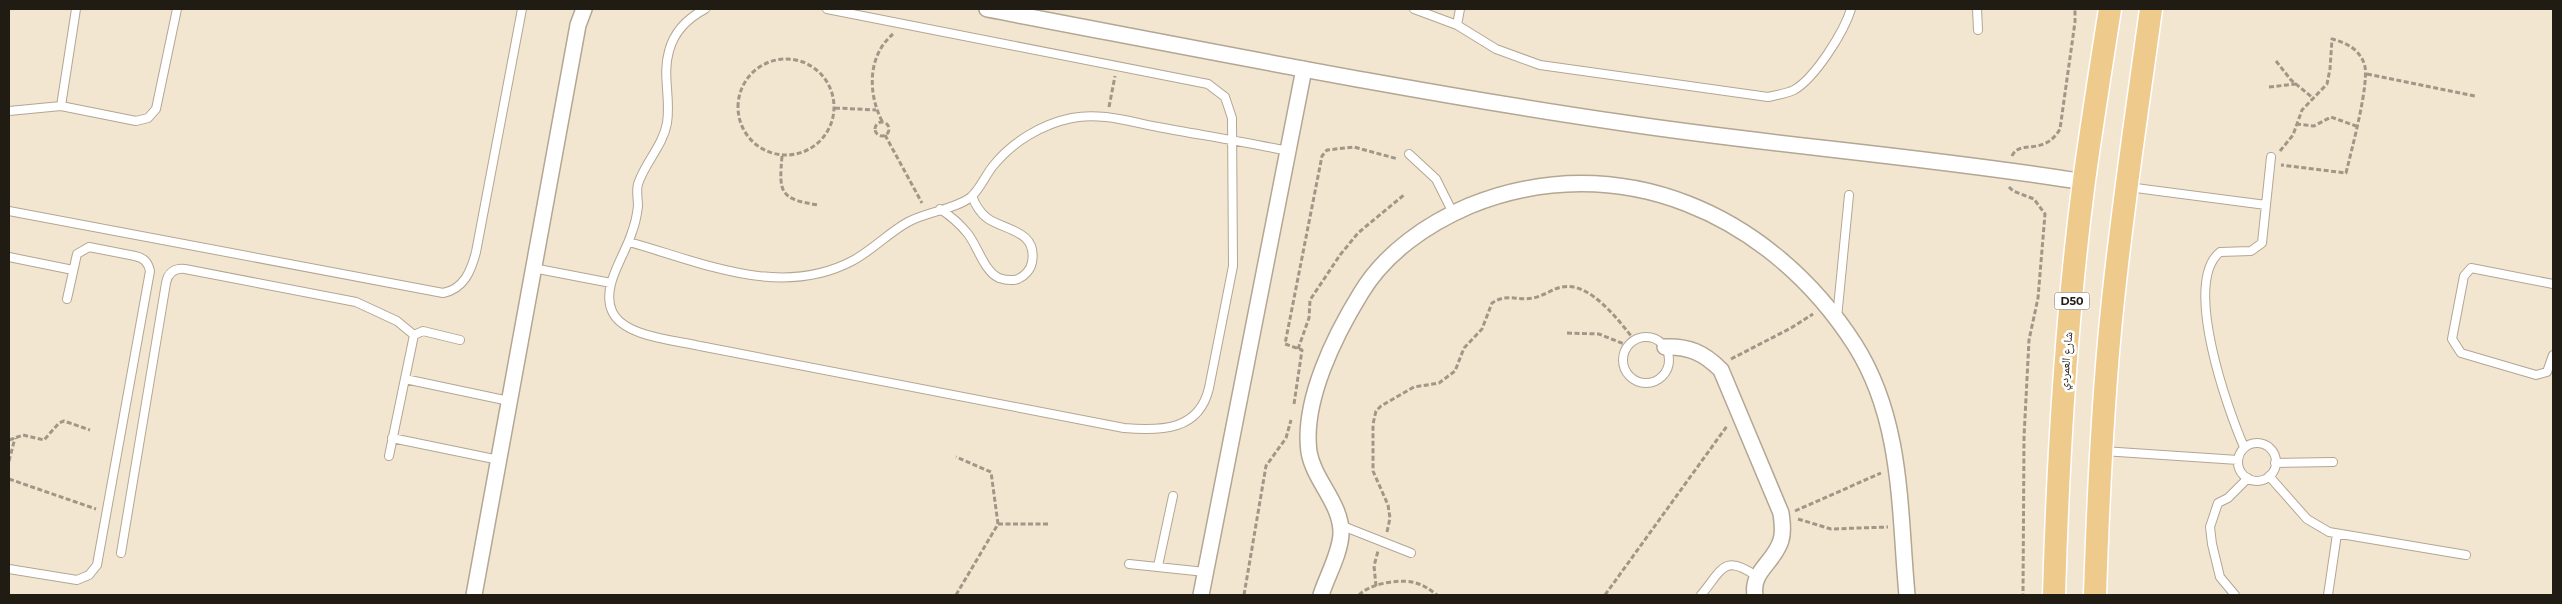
<svg xmlns="http://www.w3.org/2000/svg" width="2562" height="604" viewBox="0 0 2562 604" font-family="Montserrat,'Noto Naskh Arabic',sans-serif">
  <style>
    .lines { fill: none; stroke-linecap: round; stroke-linejoin: round }
    .service-casing { stroke: #b3a693; stroke-width: 10 }
    .minor-casing { stroke: #b3a693; stroke-width: 18 }
    .primary-casing { stroke: #fff; stroke-width: 25 }
    .path { stroke: #a09787; stroke-width: 3; stroke-dasharray: 5 2.5; stroke-linecap: butt }
    .service { stroke: #fff; stroke-width: 8 }
    .minor { stroke: #fff; stroke-width: 15 }
    .primary { stroke: #eecb8d; stroke-width: 22 }
    .labels { text-anchor: middle; stroke-width: 5; stroke-linejoin: round; paint-order: stroke }
    .shield { fill: #fff; stroke: #63605a; stroke-width: 1 }
    .shield-label { font-size: 11px; font-weight: bold; fill: #201c14 }
    .street-label { font-size: 12px; fill: #201c14; stroke: #fff }
  </style>
  <rect width="100%" height="100%" fill="#f3e6d1"/>
  <g class="lines">
    <g class="service-casing">
      <path id="service" d="M 76,9 L 61,106 L 136,121 L 148,118 L 156,109 L 177,9
        M 705,9 C 688,18 674,32 669,51 C 662,75 671,98 667,123 C 663,146 645,162 638,184 C 636,191 638,199 638,206 C 637,215 635,224 632,232 C 625,256 601,286 612,311 C 623,337 675,340 700,346 L 1124,428 C 1161,431 1199,431 1209,388 L 1233,266 L 1232,118 L 1225,97 L 1208,84 L 827,9
        M 1414,9 L 1457,25 L 1496,49 L 1540,65 L 1768,97 C 1777,95 1785,94 1794,90 C 1815,78 1844,32 1851,9
        M 1977,9 L 1978,30
        M 1457,25 L 1460,9
        M 9,111 L 61,106
        M 1409,154 L 1436,179 L 1453,213
        M 2128,187 L 2266,205
        M 940,209 C 951,216 960,224 968,234 C 978,247 984,271 999,278 C 1005,280 1012,281 1018,279 C 1025,276 1031,269 1032,262 C 1038,230 1003,230 987,218 C 979,212 975,204 972,196
        M 9,211 L 443,293 C 464,289 471,271 476,252 L 522,9
        M 629,242 C 701,262 780,299 852,261 C 873,250 888,233 908,222 C 926,212 956,209 971,197 C 980,189 985,176 993,166 C 1012,142 1042,124 1072,118 C 1100,112 1131,122 1158,127 C 1201,135 1245,142 1288,151
        M 9,257 L 73,270
        M 533,268 L 611,283
        M 2553,284 L 2471,268 L 2464,276 L 2452,339 L 2461,353 L 2536,375 L 2547,372 L 2553,355
        M 1837,318 L 1849,195
        M1623 360a23 23 0 1 1 46 0a23 23 0 1 1-46 0Z
        M 405,379 L 509,401
        M 392,438 L 499,460
        M2238 462a19 19 0 1 1 38 0a19 19 0 1 1-38 0Z
        M 2244,447 C 2228,410 2182,283 2220,252 L 2251,251 L 2262,243 L 2271,157
        M 2103,451 L 2238,460
        M 389,456 L 414,335 L 423,331 L 460,340
        M 2275,463 L 2333,462
        M 2269,476 L 2307,519 L 2329,532 L 2466,555
        M 1340,525 L 1411,553
        M 121,553 L 166,283 C 168,272 175,268 185,269 L 356,302 L 397,321 L 414,335
        M 1129,564 L 1205,572
        M 1158,566 L 1173,496
        M 9,569 L 77,580 L 89,575 L 97,565 L 150,271 C 148,262 144,258 135,256 L 89,247 L 77,254 L 67,299
        M 1701,595 C 1722,570 1724,553 1756,576
        M 2235,595 L 2220,577 L 2212,544 L 2210,527 L 2218,503 L 2228,498 L 2248,478
        M 2328,595 L 2337,534"/>
    </g>
    <g class="minor-casing">
      <path id="minor" d="M 987,9 C 1199,49 1411,92 1624,123 C 1777,146 1931,157 2084,182
        M 1665,347 C 1689,346 1704,353 1721,370 L 1781,513 C 1782,522 1784,531 1781,540 C 1775,562 1751,571 1755,595
        M 474,595 L 578,25 L 584,9
        M 1201,595 L 1304,69
        M 1321,595 C 1327,576 1340,554 1341,534 C 1342,504 1314,481 1309,452 C 1302,401 1335,335 1361,293 C 1385,253 1427,224 1469,206 C 1619,145 1771,214 1855,345 C 1903,421 1899,509 1907,595"/>
    </g>
    <g class="primary-casing">
      <path id="primary" d="M 2054,595 C 2058,457 2066,318 2084,181 C 2092,123 2101,66 2110,9
        M 2095,595 C 2098,503 2102,412 2111,320 C 2121,216 2137,112 2151,9"/>
    </g>
    <path class="path" d="M738 107a48 48 0 1 1 96 0a48 48 0 1 1-96 0Z
      M 2276,61 L 2291,80 L 2313,98
      M 2367,74 L 2475,96
      M 2269,87 L 2296,84
      M 1109,107 L 1115,76
      M 835,108 L 876,110
      M 882,121 C 868,94 867,56 893,34
      M875 129a7 7 0 1 1 14 0a7 7 0 1 1-14 0Z
      M 2296,124 L 2314,126 L 2331,117 L 2356,126
      M 885,135 L 922,203
      M 2280,151 L 2293,135 L 2302,110 L 2327,84 L 2330,69 L 2332,39 C 2346,43 2358,48 2364,63 C 2371,79 2351,152 2346,173 L 2281,165
      M 782,156 C 779,192 779,199 818,205
      M 2012,156 C 2019,139 2044,157 2060,129 L 2075,22 L 2075,9
      M 2009,187 L 2013,191 L 2034,199 L 2045,214 L 2038,298 L 2029,340 L 2024,437 L 2023,595
      M 1567,333 L 1599,334 L 1629,346
      M 1298,349 L 1309,318 L 1310,300 L 1340,255 L 1358,233 L 1405,194
      M 1731,359 L 1791,328 L 1813,314
      M 1294,404 L 1302,350 L 1285,344 L 1322,156 L 1327,150 L 1354,147 L 1398,159
      M 9,440 L 23,435 L 44,440 L 59,423 L 64,421 L 90,430
      M 9,461 L 15,438
      M 9,479 L 96,509
      M 1795,511 L 1881,473
      M 1798,519 L 1831,529 L 1888,527
      M 998,524 L 1048,524
      M 1387,532 L 1390,518 L 1388,505 L 1373,471 L 1373,424 L 1376,411 L 1381,406 L 1414,387 L 1439,383 L 1455,371 L 1464,348 L 1482,329 L 1492,303 C 1507,293 1517,301 1533,298 C 1544,296 1552,289 1562,287 C 1590,281 1620,322 1635,341
      M 1376,586 L 1374,566 L 1378,551
      M 956,595 L 998,524 L 991,472 L 956,457
      M 1244,595 L 1266,466 L 1286,438 L 1291,420
      M 1359,595 C 1369,584 1398,579 1412,582 C 1422,584 1429,589 1437,595
      M 1605,595 L 1727,426"/>
    <use href="#service" class="service"/>
    <use href="#minor" class="minor"/>
    <use href="#primary" class="primary"/>
  </g>
  <g class="labels">
    <rect class="shield" x="2054.5" y="292.5" width="35" height="17" rx="4"/>
    <g class="shield-label">
      <text x="2072" y="305">D50</text>
    </g>
    <g class="street-label">
      <text transform="translate(2066 361) rotate(-85)" y="4">شارع العمردي</text>
    </g>
  </g>
  <rect width="2562" height="604" fill="none" stroke="#201c14" stroke-width="20"/>
</svg>
